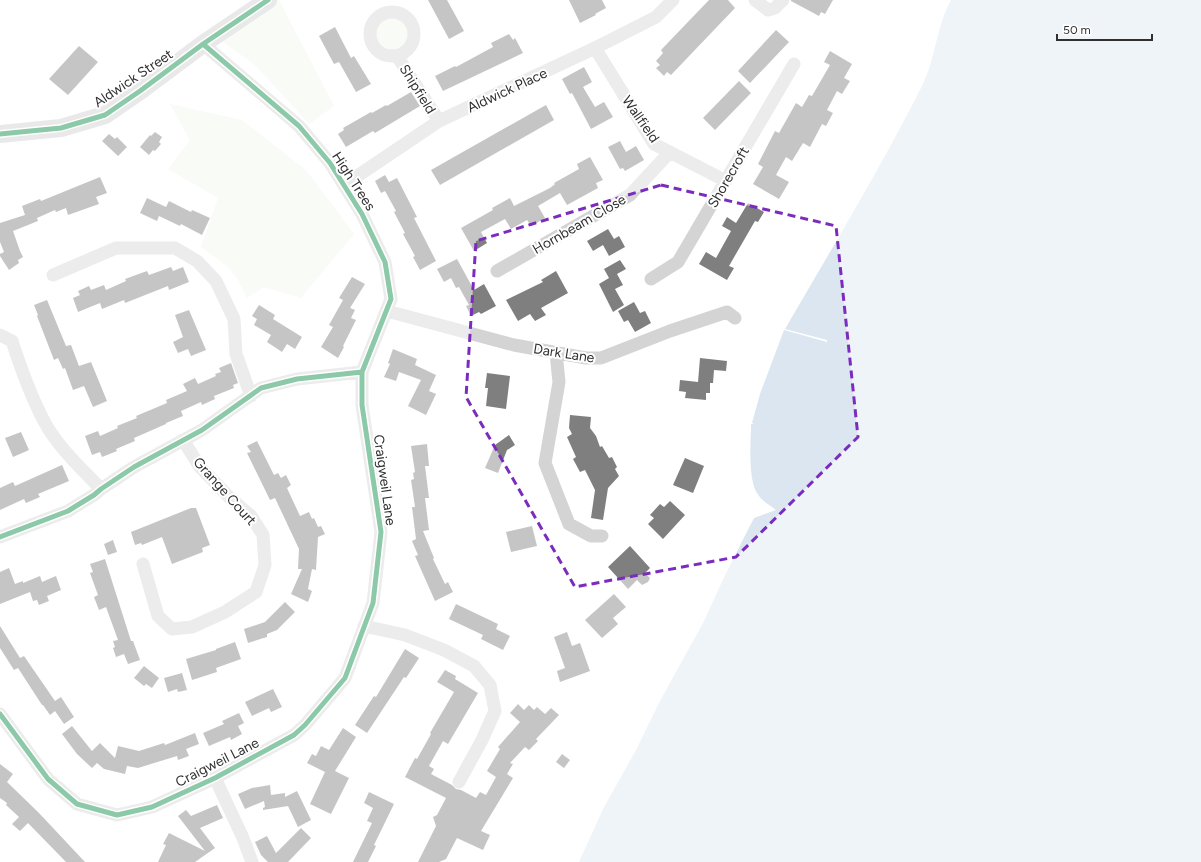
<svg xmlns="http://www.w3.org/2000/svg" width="1201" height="862" viewBox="0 0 1201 862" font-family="Figtree,sans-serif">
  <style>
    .green { fill: #f1f5ed }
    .water { fill: #dce6f0 }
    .building { fill: #7f7f7f }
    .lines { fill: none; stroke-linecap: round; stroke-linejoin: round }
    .street { stroke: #d4d4d4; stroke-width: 13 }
    .secondary { stroke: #cecece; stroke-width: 18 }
    .cycleway-casing { stroke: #fff; stroke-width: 8 }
    .cycleway { stroke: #00873e; stroke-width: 5 }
    .marked { fill: none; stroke: #7b2cbf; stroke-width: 3; stroke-dasharray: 8 5; stroke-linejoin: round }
    .labels { text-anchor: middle; stroke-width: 4; stroke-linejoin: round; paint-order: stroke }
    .street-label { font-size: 14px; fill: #303030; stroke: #fff }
  </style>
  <rect width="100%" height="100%" fill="#fff"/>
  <path class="green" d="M 276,0 L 279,0 L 334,106 L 309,124 L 255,65 L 223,42 Z
    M373 34a19 19 0 1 1 38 0a19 19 0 1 1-38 0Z
    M 170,104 L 242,120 L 306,170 L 354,234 L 301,298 L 264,287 L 247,298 L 237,278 L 227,266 L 201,247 L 218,198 L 168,169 L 190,140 Z"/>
  <path class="water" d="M 951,0 L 1201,0 L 1201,862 L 579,862 L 603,809 L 636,750 L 660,701 L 703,623 L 725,575 L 754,518 L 776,510 C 771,506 763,502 759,496 C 747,482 751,442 751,424 L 754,424 L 752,423 L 760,394 L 784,330 L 827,342 L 827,340 L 785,329 C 832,248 880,169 922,86 C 936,58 936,27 951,0 Z"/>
  <path class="building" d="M 428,0 L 447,0 L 464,31 L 449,39 Z
    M 569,0 L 602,0 L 606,8 L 595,14 L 596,15 L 580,23 Z
    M 709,0 L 728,0 L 735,8 L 671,75 L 667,72 L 664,76 L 656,68 L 660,65 L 656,61 L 663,53 L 661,50 Z
    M 791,0 L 833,0 L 825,14 L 821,12 L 819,16 L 791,1 Z
    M 335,27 L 351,58 L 354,56 L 371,84 L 356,92 L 339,62 L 334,64 L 319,36 Z
    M 776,30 L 789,42 L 750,83 L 738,71 Z
    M 509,34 L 513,40 L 515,38 L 523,53 L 443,91 L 435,76 L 455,66 L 456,67 L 493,47 L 491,43 Z
    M 79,46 L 98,62 L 68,95 L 49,79 Z
    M 830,51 L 852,64 L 844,78 L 850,81 L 842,94 L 837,91 L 827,110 L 833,113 L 826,126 L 822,124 L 810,147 L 803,143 L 792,161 L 786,157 L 776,175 L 789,182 L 779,199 L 753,184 L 763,167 L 758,164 L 775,131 L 779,133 L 796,103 L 802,107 L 809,95 L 812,96 L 830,65 L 824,62 Z
    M 584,67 L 592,82 L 583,87 L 595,107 L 604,102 L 613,117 L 591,129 L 572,93 L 570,94 L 562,79 Z
    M 739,81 L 751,93 L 715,130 L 703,118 Z
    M 411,92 L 420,106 L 375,133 L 373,131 L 346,147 L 338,134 L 344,130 L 343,128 L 371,112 L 372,113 L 386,105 L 387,106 Z
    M 546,105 L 554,120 L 440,185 L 431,170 Z
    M 155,132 L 162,137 L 159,142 L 161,144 L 155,151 L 153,150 L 149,155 L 140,147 L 150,135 L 151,136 Z
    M 109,134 L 115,139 L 117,137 L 127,147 L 118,156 L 102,141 Z
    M 620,141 L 626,152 L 636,146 L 644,160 L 625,171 L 623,168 L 620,169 L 608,147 Z
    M 590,157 L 603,180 L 596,183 L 598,188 L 567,205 L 560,193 L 538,206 L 545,218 L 531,226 L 527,220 L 511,229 L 505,219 L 481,232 L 487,243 L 474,251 L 461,228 L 493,210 L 492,208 L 510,198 L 514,206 L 550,188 L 555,184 L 554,183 L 579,169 L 577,164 Z
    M 385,175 L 389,182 L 397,178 L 417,217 L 414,218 L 436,261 L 420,270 L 413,257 L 415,256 L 403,234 L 405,233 L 394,212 L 396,211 L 385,191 L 381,193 L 375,181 Z
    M 100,177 L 107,193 L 96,197 L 99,204 L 68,215 L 66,208 L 56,212 L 55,210 L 37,218 L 38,221 L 13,231 L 20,251 L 23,257 L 18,260 L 19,263 L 9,270 L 0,256 L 0,254 L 4,252 L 0,242 L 0,223 L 25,215 L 22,206 L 40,199 L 41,201 Z
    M 147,198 L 166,207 L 169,201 L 191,212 L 192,210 L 210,218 L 202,235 L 181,224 L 180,226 L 159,216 L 157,221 L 140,213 Z
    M 748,203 L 764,212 L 758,222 L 755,221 L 729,266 L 734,268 L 727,280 L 699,264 L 706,252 L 716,258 L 731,231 L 722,226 L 727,217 L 736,223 Z
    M 608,229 L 614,239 L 619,236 L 625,247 L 609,256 L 603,245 L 593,251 L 587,241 Z
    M 457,259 L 474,290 L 484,284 L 496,306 L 481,314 L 479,312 L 471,316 L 466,306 L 469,305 L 459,287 L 456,288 L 451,278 L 444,282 L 437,269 Z
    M 620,260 L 626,269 L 617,274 L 623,285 L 615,289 L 624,305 L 613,312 L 599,284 L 609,278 L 604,269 Z
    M 171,267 L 173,271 L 183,267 L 189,282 L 169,290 L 168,286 L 125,303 L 124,300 L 102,309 L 100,303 L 78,312 L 73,298 L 80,295 L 78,291 L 89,286 L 91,290 L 104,285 L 106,290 L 126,281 L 125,279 L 147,271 L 149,275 Z
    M 556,271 L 568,293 L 541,308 L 546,315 L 535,321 L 530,314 L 518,321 L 506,300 L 543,282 L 541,280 Z
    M 352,277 L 365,284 L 350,308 L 355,310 L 351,318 L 356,320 L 343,346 L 344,347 L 338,358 L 321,347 L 333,327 L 329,325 L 343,300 L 339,298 Z
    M 47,300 L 66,346 L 71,345 L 79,366 L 91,362 L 107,401 L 93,407 L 84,386 L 73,390 L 65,368 L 63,369 L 58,358 L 54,360 L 37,316 L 38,315 L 34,305 Z
    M 634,302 L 640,313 L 645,311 L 651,323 L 635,332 L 628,320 L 624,322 L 618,311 Z
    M 259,305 L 275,315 L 273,319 L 302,337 L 295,349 L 287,344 L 282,352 L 267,342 L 271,335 L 254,325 L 257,319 L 252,316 Z
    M 189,310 L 206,350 L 191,356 L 188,349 L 178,353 L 173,342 L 183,337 L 175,315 Z
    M 393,349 L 417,359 L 415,365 L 436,375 L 429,391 L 436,394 L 426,415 L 408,406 L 421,380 L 399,372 L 396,381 L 384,377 L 390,364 L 388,363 Z
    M 700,358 L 727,361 L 726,371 L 714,370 L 713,383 L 710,383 L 710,393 L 706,393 L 706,400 L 685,398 L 686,392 L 679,391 L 680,380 L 698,382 Z
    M 231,363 L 238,383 L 233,385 L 234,388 L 214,396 L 215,399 L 202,405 L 201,402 L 181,411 L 183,416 L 166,423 L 166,424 L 134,438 L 135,441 L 116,449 L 117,451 L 102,457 L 100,452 L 92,455 L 85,436 L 98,431 L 100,436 L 118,428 L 117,426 L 137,418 L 136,416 L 167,403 L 166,400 L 187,391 L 183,384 L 195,378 L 198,384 L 216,376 L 215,374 L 221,372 L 219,368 Z
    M 487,373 L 510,376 L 506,409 L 486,406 L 488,388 L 485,388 Z
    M 570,415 L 591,417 L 590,428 L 596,436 L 600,447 L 602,446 L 609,458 L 612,457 L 617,467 L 615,469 L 619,476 L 608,488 L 603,520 L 591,518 L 595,490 L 585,470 L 580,472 L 573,459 L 576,457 L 567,437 L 572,434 L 569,428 Z
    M 21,432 L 29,450 L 13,457 L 5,438 Z
    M 509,435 L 515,445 L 507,450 L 498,473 L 485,468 L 495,445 Z
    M 257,441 L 274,475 L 278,473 L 281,478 L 286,475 L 291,485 L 287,488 L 300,516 L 309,512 L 312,519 L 314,518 L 318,527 L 321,526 L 325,534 L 318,537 L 316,570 L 312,569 L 308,589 L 312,591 L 308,602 L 291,594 L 302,569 L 298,569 L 299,549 L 275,498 L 270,500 L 247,453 L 251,452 L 247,446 Z
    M 427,444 L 429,466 L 425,466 L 429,498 L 425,498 L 429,530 L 423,531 L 434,558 L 433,559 L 445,584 L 448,582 L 453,592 L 435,601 L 415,556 L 418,555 L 412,541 L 416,539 L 412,507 L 415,507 L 411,480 L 414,479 L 413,473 L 415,472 L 411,446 Z
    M 685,458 L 704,466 L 693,493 L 673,485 Z
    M 62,465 L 69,481 L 38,494 L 40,497 L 26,503 L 24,499 L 0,510 L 0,488 L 13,482 L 15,486 Z
    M 670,501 L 685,515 L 663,539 L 648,524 L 654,518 L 650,515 L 660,504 L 664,507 Z
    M 191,508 L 196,508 L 210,545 L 202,548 L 203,552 L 172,564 L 162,537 L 142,545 L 141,543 L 135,545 L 131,532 Z
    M 532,526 L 537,546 L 511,552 L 506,532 Z
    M 113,540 L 117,552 L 108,555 L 104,544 Z
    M 630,546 L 650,568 L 645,573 L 650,578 L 648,582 L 642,585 L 637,580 L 628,589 L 608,567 Z
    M 105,559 L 131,641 L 133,641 L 140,660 L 128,664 L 124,654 L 116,657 L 113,648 L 115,647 L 113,641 L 118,640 L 106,607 L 99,610 L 94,597 L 98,595 L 90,573 L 93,572 L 90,564 Z
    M 9,568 L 15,584 L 23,581 L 23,583 L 40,576 L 42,582 L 56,576 L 61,590 L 47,596 L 49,601 L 39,605 L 37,600 L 33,601 L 30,592 L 0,604 L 0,572 Z
    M 614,594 L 626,607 L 613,618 L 618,624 L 602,638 L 585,620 Z
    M 285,602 L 295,612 L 277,630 L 267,634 L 267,637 L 248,643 L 244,629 L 265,622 Z
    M 456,604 L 498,624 L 496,629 L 510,636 L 503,650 L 481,639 L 483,635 L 449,619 Z
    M 0,626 L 20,658 L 24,656 L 55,701 L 61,697 L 74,717 L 64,724 L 55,711 L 50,715 L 43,705 L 42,705 L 18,668 L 14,670 L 0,648 Z
    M 567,632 L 572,646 L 580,643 L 590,671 L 560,682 L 557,671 L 565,668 L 554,637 Z
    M 235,642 L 241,659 L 216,668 L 217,672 L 192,680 L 186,659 L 216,650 L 216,649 Z
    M 405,649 L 419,658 L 406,678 L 404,677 L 367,733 L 355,725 L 374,696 L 376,697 Z
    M 144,666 L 159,678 L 152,688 L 146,684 L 144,686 L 134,678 Z
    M 445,670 L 456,676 L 455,679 L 478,693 L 448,744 L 443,741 L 429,766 L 434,769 L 431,774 L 452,785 L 456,789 L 461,790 L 476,798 L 480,792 L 486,795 L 496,777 L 487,771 L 500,749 L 498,747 L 520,722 L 510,713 L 518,704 L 524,710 L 529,705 L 534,710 L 537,707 L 545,714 L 551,708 L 559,715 L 536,739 L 538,741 L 529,750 L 525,747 L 510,763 L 513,764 L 507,774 L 513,778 L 481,831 L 490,835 L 483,850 L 457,838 L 446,859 L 439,862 L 418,862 L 436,826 L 433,817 L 437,815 L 446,798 L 405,777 L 415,758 L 417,759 L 431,734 L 430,733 L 454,692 L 437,682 Z
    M 182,673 L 187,690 L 178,692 L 177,689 L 168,692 L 164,678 Z
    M 273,689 L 282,707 L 271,712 L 269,708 L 252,716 L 245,702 Z
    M 239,713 L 244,723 L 238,726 L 242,734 L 231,740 L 230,737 L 209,746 L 203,733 L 224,724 L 222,721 Z
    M 72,726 L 92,751 L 100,743 L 115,758 L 118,746 L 139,751 L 164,743 L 165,745 L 195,733 L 199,744 L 186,749 L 189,756 L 178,760 L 177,756 L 138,768 L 127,766 L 125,774 L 104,769 L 97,763 L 92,768 L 77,754 L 62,734 Z
    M 343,728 L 356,737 L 335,771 L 349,778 L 331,814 L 310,804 L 325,772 L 307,763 L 312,754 L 316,756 L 321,746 L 329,750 Z
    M 562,754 L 570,760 L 564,768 L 556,762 Z
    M 0,764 L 13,774 L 7,782 L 38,812 L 85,862 L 66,862 L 28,823 L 20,831 L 12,824 L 19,817 L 6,805 L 7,803 L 0,798 Z
    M 270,785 L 271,795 L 285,793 L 285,797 L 297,791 L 311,820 L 298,827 L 288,806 L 263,810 L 263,808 L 265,807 L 264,801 L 245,809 L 238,794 L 252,788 Z
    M 369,792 L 394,804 L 374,845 L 376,846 L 368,862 L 353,862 L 372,823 L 367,821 L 373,808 L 364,803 Z
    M 217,805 L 223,818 L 200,828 L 215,848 L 195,862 L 158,862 L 166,845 L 163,844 L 169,833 L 205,851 L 178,816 L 186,810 L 191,816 Z
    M 301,828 L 311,838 L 288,862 L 268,862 L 261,855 L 255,842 L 267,836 L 276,853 Z"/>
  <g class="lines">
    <path class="street" d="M 755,0 L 768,10 L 775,8 L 783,0
      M370 34a22 22 0 1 1 44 0a22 22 0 1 1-44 0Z
      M 595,48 L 654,144 L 726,181
      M 397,56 L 439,121
      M 344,185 L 439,121 L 595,48 L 656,17 L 673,0
      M 497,271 L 630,195 L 670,152
      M 53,275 L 116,248 L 175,248 L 197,261 L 216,281 L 234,319 L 236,354 L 251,396
      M 651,279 L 678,262 L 794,64
      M 387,311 L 514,345 L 586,358 L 601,358 L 670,331 L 727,312 L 735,318
      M 0,335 L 12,341 C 21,369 31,397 45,423 C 58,447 82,469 101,489
      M 556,353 L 559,382 L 545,463 L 569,524 L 591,536 L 602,536
      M 0,537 L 68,511 L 94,495 L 101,489 L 134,467 L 202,430 L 261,388 L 297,379 L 362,372
      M 143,564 L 158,616 L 172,629 L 192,627 L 225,612 L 256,592 L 265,565 L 263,535 L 251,516 L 230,498 L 200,467 L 183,440
      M 364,626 L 405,635 L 444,650 L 474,666 L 490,685 L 495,711 L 482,740 L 459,782
      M 0,714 L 48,779 L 77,804 L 117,815 L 152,807 L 215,778 L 294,735 L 305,725 L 345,678 L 373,603 L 381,532 L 362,405 L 362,372 L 391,299 L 385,262 L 362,214 L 330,163 L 299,126 L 203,44
      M 215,778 L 243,838 L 252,862"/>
    <path class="secondary" d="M 0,134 L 61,128 L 105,115 L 140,91 L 203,44 L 268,0"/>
    <g class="cycleway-casing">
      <path id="cycleway" d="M 0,134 L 61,128 L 105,115 L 140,91 L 203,44 L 268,0
        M 0,537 L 68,511 L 94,495 L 101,489 L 134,467 L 202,430 L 261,388 L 297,379 L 362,372
        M 0,714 L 48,779 L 77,804 L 117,815 L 152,807 L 215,778 L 294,735 L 305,725 L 345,678 L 373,603 L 381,532 L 362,405 L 362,372 L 391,299 L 385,262 L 362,214 L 330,163 L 299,126 L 203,44"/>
    </g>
    <use href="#cycleway" class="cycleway"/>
  </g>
  <path d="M0 0H1201V862H0ZM 661,185 L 836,226 L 858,437 L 736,557 L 575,587 L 466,397 L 476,241 Z" fill="#fff" fill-opacity=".55" fill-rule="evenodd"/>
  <path class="marked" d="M 661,185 L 836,226 L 858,437 L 736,557 L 575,587 L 466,397 L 476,241 Z"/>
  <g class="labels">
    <g class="street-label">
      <text transform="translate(133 78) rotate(-34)" y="5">Aldwick Street</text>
      <text transform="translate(418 89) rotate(58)" y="5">Shipfield</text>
      <text transform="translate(507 90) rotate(-25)" y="5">Aldwick Place</text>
      <text transform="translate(641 119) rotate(55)" y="5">Wallfield</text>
      <text transform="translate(728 177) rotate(-60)" y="5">Shorecroft</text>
      <text transform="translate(354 181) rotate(57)" y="5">High Trees</text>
      <text transform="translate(579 224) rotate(-30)" y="5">Hornbeam Close</text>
      <text transform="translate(564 353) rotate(9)" y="5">Dark Lane</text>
      <text transform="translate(385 480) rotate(82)" y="5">Craigweil Lane</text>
      <text transform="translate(225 491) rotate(48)" y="5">Grange Court</text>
      <text transform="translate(217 762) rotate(-27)" y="5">Craigweil Lane</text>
    </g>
  </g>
  <path d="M1057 34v6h95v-6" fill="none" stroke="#303030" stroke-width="2"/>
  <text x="1063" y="34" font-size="12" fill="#303030" stroke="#ffffff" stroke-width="3" paint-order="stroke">50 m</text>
</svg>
